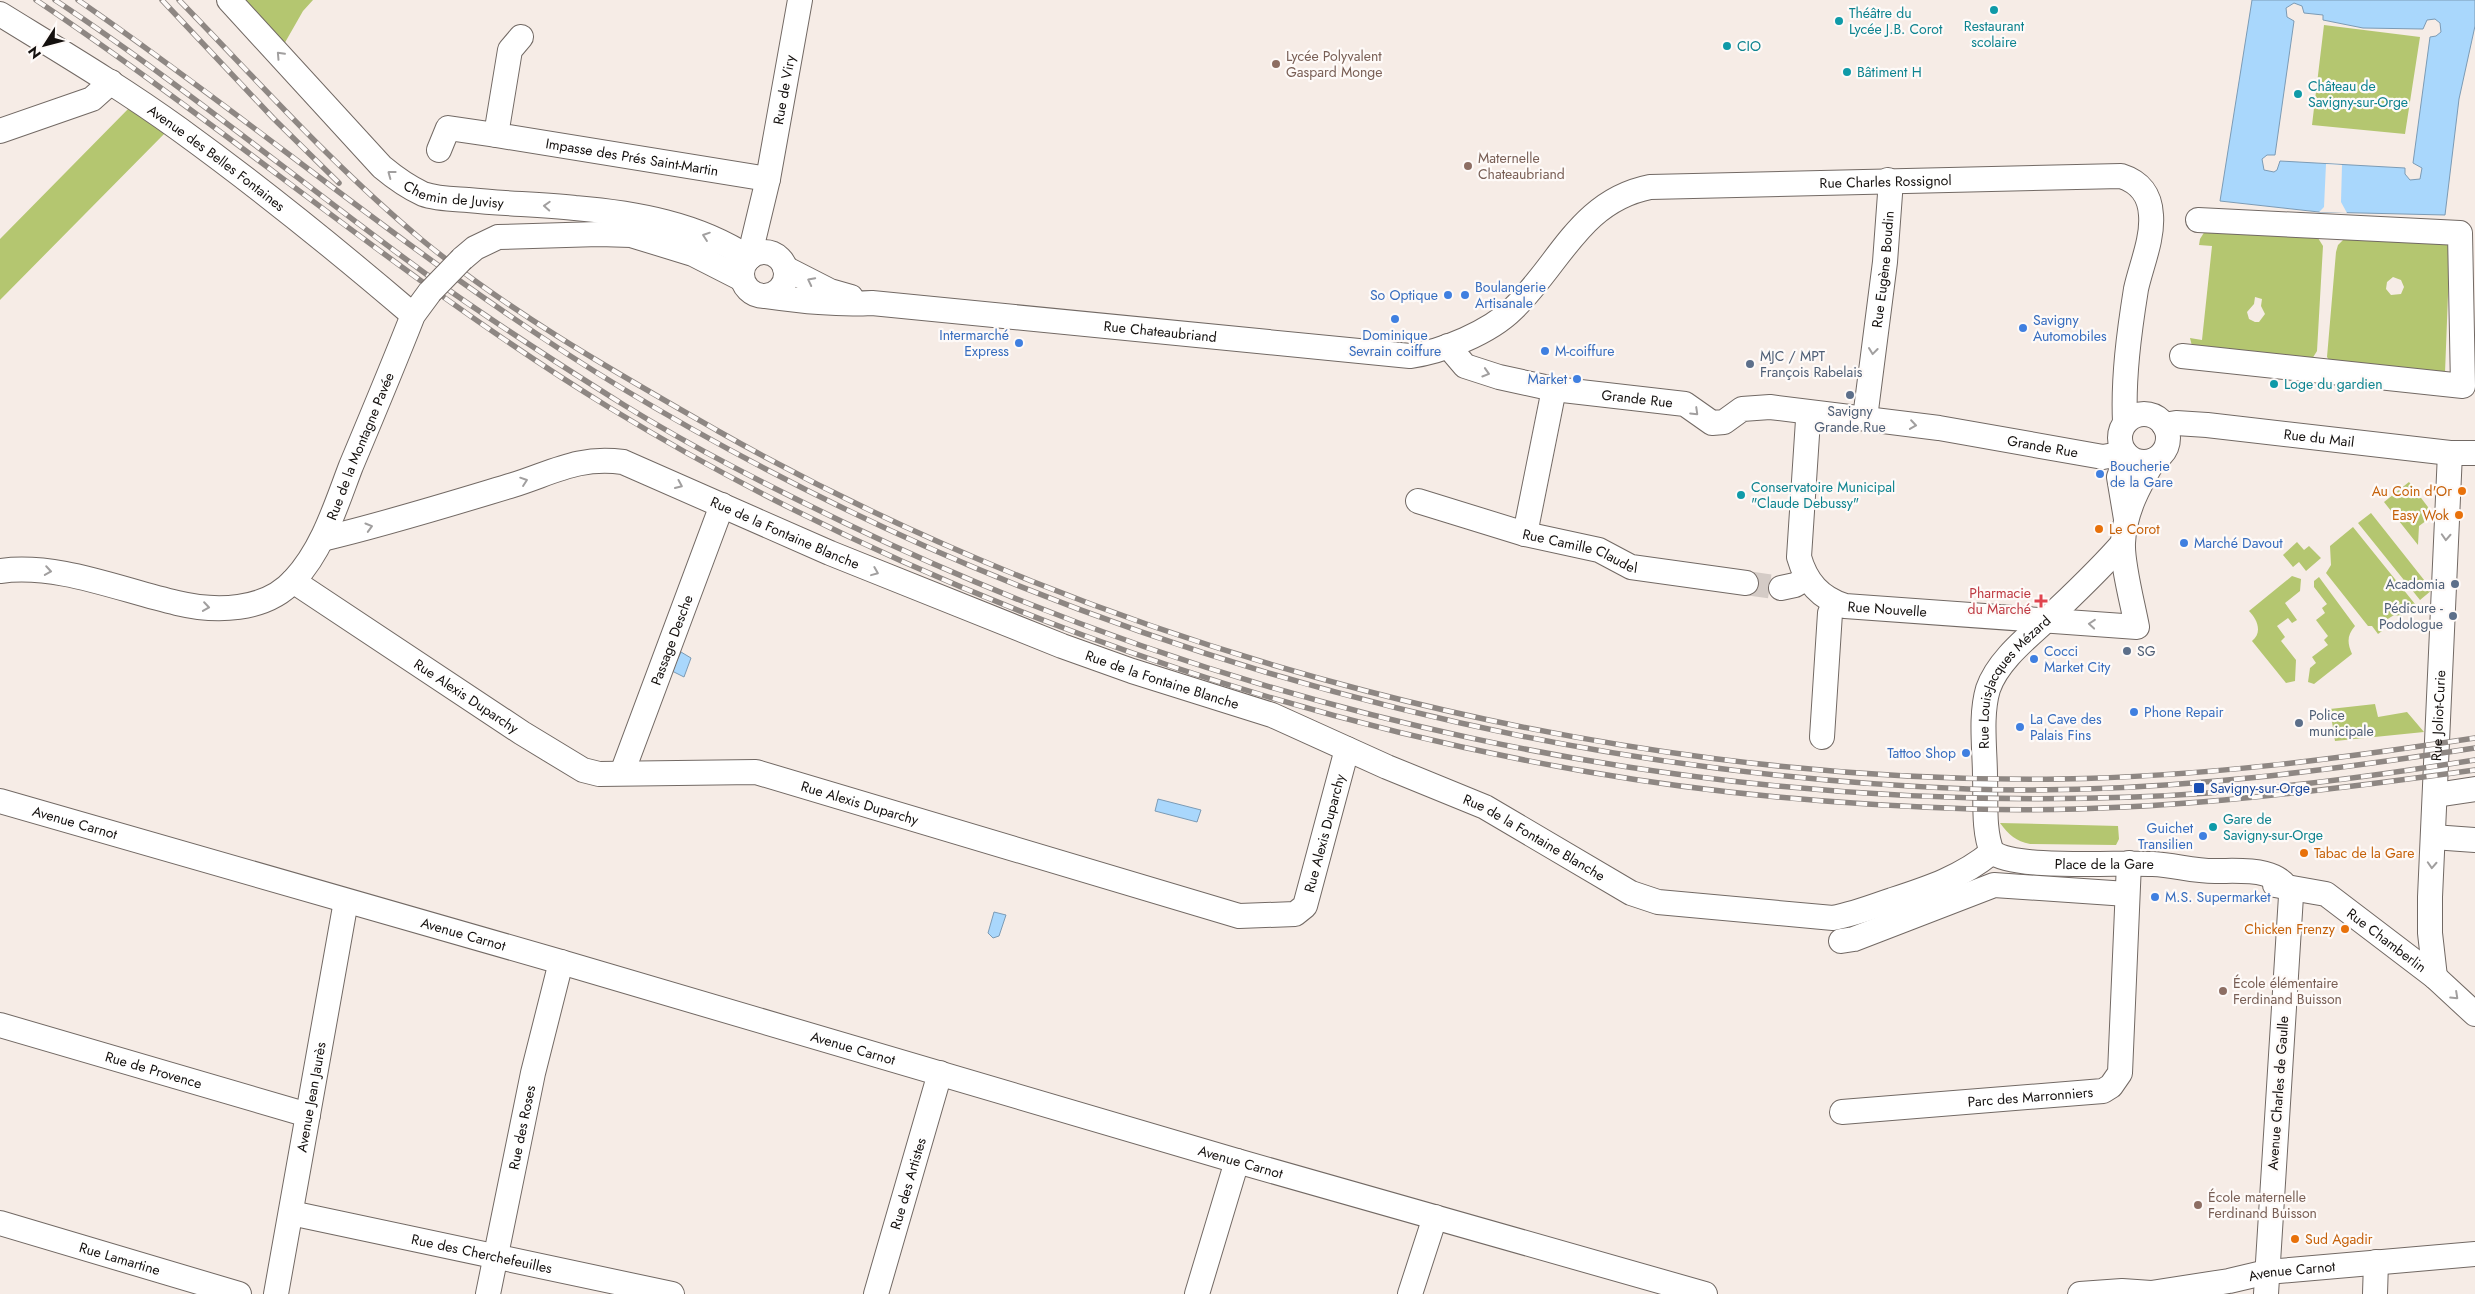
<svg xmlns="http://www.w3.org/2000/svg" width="2475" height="1294" viewBox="0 0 2475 1294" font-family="Jost,sans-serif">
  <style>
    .green { fill: #b4c670; fill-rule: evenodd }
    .water { fill: #a9d7fc; stroke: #7c9bb5; fill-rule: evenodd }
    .pier { fill: #f6ece6 }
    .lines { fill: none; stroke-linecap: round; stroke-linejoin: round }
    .minor-tunnel { stroke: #d4cbc6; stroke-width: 24; stroke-dasharray: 24 12; stroke-linecap: butt }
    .minor-casing { stroke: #726964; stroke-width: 26 }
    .minor { stroke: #fff; stroke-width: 24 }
    .rail-casing { stroke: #8e8783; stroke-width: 5.5 }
    .rail { stroke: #fefaf8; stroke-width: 4; stroke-dasharray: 11; stroke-linecap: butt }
    .minor-bridge-casing { stroke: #726964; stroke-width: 26; stroke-linecap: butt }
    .minor-bridge { stroke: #fff; stroke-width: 24 }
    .oneway { stroke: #a19f9f }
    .culture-dot { fill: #0f9aa8; stroke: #fefaf8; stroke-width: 2 }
    .education-dot { fill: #8d6e63; stroke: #fefaf8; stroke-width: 2 }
    .shop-dot { fill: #3f7fe0; stroke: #fefaf8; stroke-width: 2 }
    .service-dot { fill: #5c6f8a; stroke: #fefaf8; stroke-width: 2 }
    .food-dot { fill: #e8710a; stroke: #fefaf8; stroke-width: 2 }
    .health-dot { fill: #e0444e; stroke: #fefaf8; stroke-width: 2 }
    .transit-dot { fill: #1a4fb4; stroke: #fefaf8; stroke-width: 2 }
    .labels { text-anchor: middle; stroke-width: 4.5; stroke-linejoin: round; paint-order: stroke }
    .culture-label { font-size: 14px; fill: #0d838f; stroke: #fefaf8; text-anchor: start }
    .education-label { font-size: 14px; fill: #785e54; stroke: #fefaf8; text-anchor: start }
    .street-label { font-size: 14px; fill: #14100e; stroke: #fefaf8 }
    .shop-label { font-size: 14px; fill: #366cbe; stroke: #fefaf8; text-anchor: start }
    .service-label { font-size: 14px; fill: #4e5e75; stroke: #fefaf8; text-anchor: start }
    .food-label { font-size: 14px; fill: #c56008; stroke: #fefaf8; text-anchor: end }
    .health-label { font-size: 14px; fill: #be3a42; stroke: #fefaf8; text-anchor: end }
    .transit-label { font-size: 14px; fill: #164399; stroke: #fefaf8; text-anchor: start }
  </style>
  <rect width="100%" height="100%" fill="#f6ece6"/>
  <path class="green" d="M 242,0 L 313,0 L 303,11 L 283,46 Z
    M 2324,25 L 2420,37 L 2405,134 L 2312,125 Z
    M 132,105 L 168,130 L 0,300 L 0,239 Z
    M 2205,231 L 2311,236 L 2318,238 L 2323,246 L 2317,351 L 2312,359 L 2192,346 L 2190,338 L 2202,340 L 2212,246 L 2199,245 L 2200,239 ZM 2255,297 L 2262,299 L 2261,306 L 2265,314 L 2259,322 L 2255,322 L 2249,319 L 2247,312 L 2254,304 Z
    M 2344,239 L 2450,243 L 2445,373 L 2331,363 L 2327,357 L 2336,252 L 2338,245 ZM 2393,277 L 2401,280 L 2404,287 L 2401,294 L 2391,295 L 2386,289 L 2387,282 Z
    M 2409,482 L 2434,515 L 2419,526 L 2418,545 L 2384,502 Z
    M 2371,513 L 2432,590 L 2420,600 L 2358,523 Z
    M 2353,527 L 2415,604 L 2401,616 L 2394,615 L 2383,622 L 2382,631 L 2378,634 L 2372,626 L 2368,626 L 2326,573 L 2331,565 L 2330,546 Z
    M 2297,542 L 2304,550 L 2309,546 L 2321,558 L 2306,571 L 2299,562 L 2293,567 L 2283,555 Z
    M 2292,576 L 2301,579 L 2300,591 L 2285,603 L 2297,620 L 2292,623 L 2288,618 L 2277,626 L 2285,637 L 2281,641 L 2296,660 L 2295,681 L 2286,683 L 2252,641 C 2263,632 2257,619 2249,611 Z
    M 2319,577 L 2355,626 C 2347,635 2347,643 2352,654 L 2314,684 L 2308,682 L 2310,668 L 2316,663 L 2312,657 L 2328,645 L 2324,640 L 2328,636 L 2316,620 L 2325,613 L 2322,608 L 2327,604 L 2314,587 L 2314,581 Z
    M 2375,704 L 2378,717 L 2407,712 L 2424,732 L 2335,741 L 2330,709 Z
    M 2000,823 L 2118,826 L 2119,839 L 2116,845 L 2030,844 C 2016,841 2009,835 2000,823 Z"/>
  <path class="water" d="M 2252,0 L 2475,0 L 2475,26 L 2459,99 L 2445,215 L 2319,212 L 2220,201 ZM 2294,3 L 2302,6 L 2304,13 L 2323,15 L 2323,20 L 2363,28 L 2423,29 L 2427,20 L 2435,19 L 2440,23 L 2441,32 L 2436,36 L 2430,37 L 2413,163 L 2422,168 L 2420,179 L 2410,180 L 2405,174 L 2405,168 L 2280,161 L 2277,170 L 2274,172 L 2264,170 L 2262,159 L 2267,155 L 2275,155 L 2294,21 L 2287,17 L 2286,8 Z
    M 681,652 L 691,658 L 684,677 L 672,671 Z
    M 1158,799 L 1201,810 L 1197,822 L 1155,811 Z
    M 994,912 L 1006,915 L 999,936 L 993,938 L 988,933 Z"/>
  <path class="pier" d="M 2326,164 L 2342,165 L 2341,202 L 2347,213 L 2319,212 L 2324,207 Z"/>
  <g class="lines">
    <path class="minor-tunnel" d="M 1746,583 L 1781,588"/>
    <g class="minor-casing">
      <g id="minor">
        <path id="s1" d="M 229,0 L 382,167 C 394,177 408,187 423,194 C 437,199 454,199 468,200 C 504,204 539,204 575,208 C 635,213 698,224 749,258"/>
        <path id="s2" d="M 0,14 C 60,51 121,87 179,129 C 259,187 337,250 413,315"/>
        <path id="s3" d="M 521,37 L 510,50 L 496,135 L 768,179"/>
        <path d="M 0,131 L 92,99 L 111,82"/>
        <path d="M 439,150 L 448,128 L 496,135"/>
        <circle cx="764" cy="274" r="22"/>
        <path id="s4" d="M 749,258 L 768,179 L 800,0"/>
        <path d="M 462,259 L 475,248 L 498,237 L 599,234 L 631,235 L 693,254 L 742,279"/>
        <path d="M 785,268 L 830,291 L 851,297"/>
        <path id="s5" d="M 766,296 C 802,301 836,305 872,303 L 1410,356 C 1442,352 1490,332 1513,309 C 1560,264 1580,201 1650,187 L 2121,176 C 2140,182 2150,195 2151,215 C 2153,239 2141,266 2136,289 C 2129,333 2123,378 2125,422"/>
        <path id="s6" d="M 1448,346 L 1465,366 L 1499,377 L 1554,389 L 1685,404 L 1712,423 L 1724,422 L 1742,409 L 1770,407 L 1939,428 L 2103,457 L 2125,453"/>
        <path d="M 2182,356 L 2463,386 L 2460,233 L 2198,220"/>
        <circle cx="2144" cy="438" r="24"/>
        <path id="s7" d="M 1865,418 L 1885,262 L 1890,194 L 1888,180"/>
        <path id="s8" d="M 1808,420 L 1799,557 C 1806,582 1820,598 1845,606 L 2137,627 C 2133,605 2122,564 2123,543 C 2124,513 2139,485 2154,460"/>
        <path id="s9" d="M 2164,425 L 2176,423 L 2207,425 L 2450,453 L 2475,453"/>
        <path id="s10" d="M 1418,501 L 1525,534 L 1599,550 L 1631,567 L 1746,583"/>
        <path d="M 2126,519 L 2119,477 L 2127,456"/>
        <path d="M 1525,534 L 1554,389"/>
        <path id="s11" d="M 322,539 C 386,524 450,504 513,485 C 554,472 579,456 623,462 L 830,553 L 1062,646 L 1132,671 L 1272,715 L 1387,767 L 1485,807 L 1631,893 L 1658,902 L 1833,918 C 1854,914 1872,907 1892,900 C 1929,888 1962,877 1992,852"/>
        <path id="s12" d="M 0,571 C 58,563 120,590 177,603 C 215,612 265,612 294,580 C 323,549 336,505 351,466 C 372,416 393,366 413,315 L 430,292"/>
        <path id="s13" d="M 293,581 L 522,733 L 583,770 L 599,774 L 756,772 L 1239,916 L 1295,914 L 1305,906 L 1347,749"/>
        <path d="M 1781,588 L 1795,585 L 1807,578"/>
        <path d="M 1822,737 L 1830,613 L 1835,603"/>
        <path id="s14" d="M 622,773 L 722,505"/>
        <path d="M 2436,795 L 2475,789"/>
        <path id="s15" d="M 0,801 L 561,962 L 1237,1161 L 1705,1294"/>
        <path d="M 2433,837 L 2475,840"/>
        <path id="s16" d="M 1992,852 C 2015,870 2119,862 2153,864 C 2175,865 2196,872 2218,871 C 2242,871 2282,867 2291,896 L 2266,1294"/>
        <path id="s17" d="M 1992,852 C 1983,830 1986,801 1985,777 C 1985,750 1980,716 1988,689 C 1999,657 2035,632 2058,609 C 2080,588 2102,567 2122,544"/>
        <path id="s18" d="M 2275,885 L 2326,894 L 2435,977 L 2475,1014"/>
        <path d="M 1841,941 L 1854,939 L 1994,885 L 2127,894"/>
        <path id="s19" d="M 2435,977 L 2430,933 L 2430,897 L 2450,453"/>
        <path id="s20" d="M 0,1025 L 308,1115"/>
        <path id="s21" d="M 1842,1112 L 2103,1091 L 2111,1086 L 2120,1073 L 2129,863"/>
        <path id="s22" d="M 291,1213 L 672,1294"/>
        <path id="s23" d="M 0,1223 L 239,1294"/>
        <path id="s24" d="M 276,1294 L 346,901"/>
        <path id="s25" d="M 488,1294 L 533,1073 L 561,962"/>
        <path id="s26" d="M 876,1294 L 940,1073"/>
        <path d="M 1197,1294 L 1237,1161"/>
        <path d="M 1410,1294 L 1435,1217"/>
        <path id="s27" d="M 2080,1294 L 2122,1291 L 2151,1293 L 2229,1281 L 2267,1272 L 2475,1254"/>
        <path d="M 2375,1294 L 2376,1262"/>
      </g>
    </g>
    <use href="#minor" class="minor"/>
    <g class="rail-casing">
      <path id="rail" d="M 36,0 C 231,131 409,285 610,408 C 902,586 1252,714 1589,772 C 1715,794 1844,805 1972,809 C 2140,814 2309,793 2475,770
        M 55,0 C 183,85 301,183 426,274 C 490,320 557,363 624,405 C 695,449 769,486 845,523 C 1245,716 1689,813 2134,797 C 2249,793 2362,778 2475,760
        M 78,0 C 261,126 430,272 620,387 C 1026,632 1495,771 1968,789 C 2138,795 2307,774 2475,748
        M 162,0 L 273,118 L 339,183
        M 179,0 C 258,81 334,167 422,240 C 512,314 617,373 718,431 C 1113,655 1607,785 2061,779 C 2199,777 2338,759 2475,738"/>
    </g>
    <use href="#rail" class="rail"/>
    <g class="minor-bridge-casing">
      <path id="minor-bridge" d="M 430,292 L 462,259"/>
    </g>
    <use href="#minor-bridge" class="minor-bridge"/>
  </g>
  <defs><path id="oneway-chevron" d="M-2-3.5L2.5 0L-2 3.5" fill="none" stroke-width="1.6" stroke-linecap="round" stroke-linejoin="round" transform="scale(1.25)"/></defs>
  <g class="oneway">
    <use href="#oneway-chevron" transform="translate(280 55) rotate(-133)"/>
    <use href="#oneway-chevron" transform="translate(391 174) rotate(-143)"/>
    <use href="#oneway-chevron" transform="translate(547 206) rotate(-177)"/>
    <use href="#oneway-chevron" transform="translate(706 236) rotate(-161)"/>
    <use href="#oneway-chevron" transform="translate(811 281) rotate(-153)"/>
    <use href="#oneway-chevron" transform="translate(1873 351) rotate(97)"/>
    <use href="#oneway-chevron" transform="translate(1486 373) rotate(17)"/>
    <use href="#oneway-chevron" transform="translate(1695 412) rotate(44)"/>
    <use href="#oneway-chevron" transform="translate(1913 425) rotate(8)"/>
    <use href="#oneway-chevron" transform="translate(524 481) rotate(-19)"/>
    <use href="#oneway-chevron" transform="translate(679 485) rotate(24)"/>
    <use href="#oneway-chevron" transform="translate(369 527) rotate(-16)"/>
    <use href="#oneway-chevron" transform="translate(2446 537) rotate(93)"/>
    <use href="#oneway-chevron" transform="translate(48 571) rotate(9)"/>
    <use href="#oneway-chevron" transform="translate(875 572) rotate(22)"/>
    <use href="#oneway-chevron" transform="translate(206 607) rotate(8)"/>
    <use href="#oneway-chevron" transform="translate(2092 624) rotate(-175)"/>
    <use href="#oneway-chevron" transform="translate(2432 865) rotate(93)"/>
    <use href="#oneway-chevron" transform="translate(2455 996) rotate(43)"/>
  </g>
  <g class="culture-dot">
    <circle cx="1994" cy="10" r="5"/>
    <circle cx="1839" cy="21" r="5"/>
    <circle cx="1727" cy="46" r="5"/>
    <circle cx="1847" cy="72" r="5"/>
    <circle cx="2298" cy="94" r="5"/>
    <circle cx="2274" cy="384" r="5"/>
    <circle cx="1741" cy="495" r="5"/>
    <circle cx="2213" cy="827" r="5"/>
  </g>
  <g class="education-dot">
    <circle cx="1276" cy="64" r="5"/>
    <circle cx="1468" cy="166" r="5"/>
    <circle cx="2223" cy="991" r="5"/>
    <circle cx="2198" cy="1205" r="5"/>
  </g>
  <g class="shop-dot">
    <circle cx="1448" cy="295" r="5"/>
    <circle cx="1465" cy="295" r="5"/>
    <circle cx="1395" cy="319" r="5"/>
    <circle cx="2023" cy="328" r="5"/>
    <circle cx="1019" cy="343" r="5"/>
    <circle cx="1545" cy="351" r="5"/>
    <circle cx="1577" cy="379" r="5"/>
    <circle cx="2100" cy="474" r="5"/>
    <circle cx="2184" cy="543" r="5"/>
    <circle cx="2034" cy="659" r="5"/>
    <circle cx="2134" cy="712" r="5"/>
    <circle cx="2020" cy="727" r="5"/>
    <circle cx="1966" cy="753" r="5"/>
    <circle cx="2203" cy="836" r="5"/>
    <circle cx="2155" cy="897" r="5"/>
  </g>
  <g class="service-dot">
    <circle cx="1750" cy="364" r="5"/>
    <circle cx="1850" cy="395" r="5"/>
    <circle cx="2455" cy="584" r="5"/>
    <circle cx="2453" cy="616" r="5"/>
    <circle cx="2127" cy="651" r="5"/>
    <circle cx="2299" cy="723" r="5"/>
  </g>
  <g class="food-dot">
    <circle cx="2462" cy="491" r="5"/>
    <circle cx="2459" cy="515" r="5"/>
    <circle cx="2099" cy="529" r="5"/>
    <circle cx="2304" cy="853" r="5"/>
    <circle cx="2345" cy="929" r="5"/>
    <circle cx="2295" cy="1239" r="5"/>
  </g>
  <path class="health-dot" d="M2038.5 593.5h5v5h5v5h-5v5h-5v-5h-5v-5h5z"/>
  <rect class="transit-dot" x="2193" y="782" width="12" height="12" rx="2.5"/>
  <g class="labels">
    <g class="culture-label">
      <text x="1849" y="18">Théâtre du<tspan x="1849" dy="16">Lycée J.B. Corot</tspan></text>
      <text x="1994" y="31" text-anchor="middle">Restaurant<tspan x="1994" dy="16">scolaire</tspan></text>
      <text x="1737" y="51">CIO</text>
      <text x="1857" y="77">Bâtiment H</text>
      <text x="2308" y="91">Château de<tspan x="2308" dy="16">Savigny-sur-Orge</tspan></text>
      <text x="2284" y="389">Loge du gardien</text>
      <text x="1751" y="492">Conservatoire Municipal<tspan x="1751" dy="16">"Claude Debussy"</tspan></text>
      <text x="2223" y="824">Gare de<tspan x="2223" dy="16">Savigny-sur-Orge</tspan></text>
    </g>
    <g class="education-label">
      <text x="1286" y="61">Lycée Polyvalent<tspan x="1286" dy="16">Gaspard Monge</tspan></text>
      <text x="1478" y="163">Maternelle<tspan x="1478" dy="16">Chateaubriand</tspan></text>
      <text x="2233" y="988">École élémentaire<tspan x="2233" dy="16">Ferdinand Buisson</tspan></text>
      <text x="2208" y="1202">École maternelle<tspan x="2208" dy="16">Ferdinand Buisson</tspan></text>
    </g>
    <g class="street-label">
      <text dy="5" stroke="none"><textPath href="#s4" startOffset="172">Rue de Viry</textPath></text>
      <text dy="5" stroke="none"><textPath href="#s3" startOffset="241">Impasse des Prés Saint-Martin</textPath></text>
      <text dy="5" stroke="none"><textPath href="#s2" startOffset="260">Avenue des Belles Fontaines</textPath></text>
      <text dy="5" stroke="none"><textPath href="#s5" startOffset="1185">Rue Charles Rossignol</textPath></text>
      <text dy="5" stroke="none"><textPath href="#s1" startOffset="306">Chemin de Juvisy</textPath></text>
      <text dy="5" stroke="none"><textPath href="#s7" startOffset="150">Rue Eugène Boudin</textPath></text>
      <text dy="5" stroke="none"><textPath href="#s5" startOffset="396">Rue Chateaubriand</textPath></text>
      <text dy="5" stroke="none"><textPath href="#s6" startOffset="202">Grande Rue</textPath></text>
      <text dy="5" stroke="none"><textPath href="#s9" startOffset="156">Rue du Mail</textPath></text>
      <text dy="5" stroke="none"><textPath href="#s12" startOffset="456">Rue de la Montagne Pavée</textPath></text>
      <text dy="5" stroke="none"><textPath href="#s6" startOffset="621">Grande Rue</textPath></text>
      <text dy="5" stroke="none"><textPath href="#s11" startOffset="489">Rue de la Fontaine Blanche</textPath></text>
      <text dy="5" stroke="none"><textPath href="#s10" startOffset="170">Rue Camille Claudel</textPath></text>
      <text dy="5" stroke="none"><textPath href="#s8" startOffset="250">Rue Nouvelle</textPath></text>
      <text dy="5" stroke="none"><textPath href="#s14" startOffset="142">Passage Desche</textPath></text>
      <text dy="5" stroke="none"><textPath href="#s11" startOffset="894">Rue de la Fontaine Blanche</textPath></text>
      <text dy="5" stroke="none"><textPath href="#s17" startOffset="181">Rue Louis-Jacques Mézard</textPath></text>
      <text dy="5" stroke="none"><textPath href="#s13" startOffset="208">Rue Alexis Duparchy</textPath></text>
      <text dy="5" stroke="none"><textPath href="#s19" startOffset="262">Rue Joliot-Curie</textPath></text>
      <text dy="5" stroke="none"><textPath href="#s13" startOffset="628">Rue Alexis Duparchy</textPath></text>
      <text dy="5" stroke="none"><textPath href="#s15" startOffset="78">Avenue Carnot</textPath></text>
      <text dy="5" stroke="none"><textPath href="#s13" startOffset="1168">Rue Alexis Duparchy</textPath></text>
      <text dy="5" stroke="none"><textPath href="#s11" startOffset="1299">Rue de la Fontaine Blanche</textPath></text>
      <text dy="5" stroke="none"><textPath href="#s16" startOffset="114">Place de la Gare</textPath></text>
      <text dy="5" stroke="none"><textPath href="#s15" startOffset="482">Avenue Carnot</textPath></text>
      <text dy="5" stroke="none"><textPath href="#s18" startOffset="128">Rue Chamberlin</textPath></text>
      <text dy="5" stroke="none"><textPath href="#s15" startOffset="888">Avenue Carnot</textPath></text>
      <text dy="5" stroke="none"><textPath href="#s20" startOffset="160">Rue de Provence</textPath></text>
      <text transform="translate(2278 1093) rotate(-86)" y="5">Avenue Charles de Gaulle</text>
      <text dy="5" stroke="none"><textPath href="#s24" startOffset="200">Avenue Jean Jaurès</textPath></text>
      <text dy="5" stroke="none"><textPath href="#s21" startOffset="189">Parc des Marronniers</textPath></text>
      <text dy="5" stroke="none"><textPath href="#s25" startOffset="170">Rue des Roses</textPath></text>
      <text dy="5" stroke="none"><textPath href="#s15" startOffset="1292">Avenue Carnot</textPath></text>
      <text dy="5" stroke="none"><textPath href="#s26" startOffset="115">Rue des Artistes</textPath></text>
      <text dy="5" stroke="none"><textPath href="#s22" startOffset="195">Rue des Cherchefeuilles</textPath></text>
      <text dy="5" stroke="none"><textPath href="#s23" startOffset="125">Rue Lamartine</textPath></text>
      <text dy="5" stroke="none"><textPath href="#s27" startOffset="214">Avenue Carnot</textPath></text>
    </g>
    <g class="shop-label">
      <text x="1475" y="292">Boulangerie<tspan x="1475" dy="16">Artisanale</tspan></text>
      <text x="1438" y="300" text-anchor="end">So Optique</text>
      <text x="2033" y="325">Savigny<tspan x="2033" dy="16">Automobiles</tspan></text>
      <text x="1009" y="340" text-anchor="end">Intermarché<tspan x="1009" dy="16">Express</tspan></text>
      <text x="1395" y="340" text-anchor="middle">Dominique<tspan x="1395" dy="16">Sevrain coiffure</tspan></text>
      <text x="1555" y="356">M-coiffure</text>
      <text x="1567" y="384" text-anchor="end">Market</text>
      <text x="2110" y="471">Boucherie<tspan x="2110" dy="16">de la Gare</tspan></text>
      <text x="2194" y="548">Marché Davout</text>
      <text x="2044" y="656">Cocci<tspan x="2044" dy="16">Market City</tspan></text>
      <text x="2144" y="717">Phone Repair</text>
      <text x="2030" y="724">La Cave des<tspan x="2030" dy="16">Palais Fins</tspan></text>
      <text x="1956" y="758" text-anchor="end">Tattoo Shop</text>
      <text x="2193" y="833" text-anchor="end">Guichet<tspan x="2193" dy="16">Transilien</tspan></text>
      <text x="2165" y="902">M.S. Supermarket</text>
    </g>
    <g class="service-label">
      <text x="1760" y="361">MJC / MPT<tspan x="1760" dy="16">François Rabelais</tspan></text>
      <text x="1850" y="416" text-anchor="middle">Savigny<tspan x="1850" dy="16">Grande Rue</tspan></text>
      <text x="2445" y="589" text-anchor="end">Acadomia</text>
      <text x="2443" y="613" text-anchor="end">Pédicure -<tspan x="2443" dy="16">Podologue</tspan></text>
      <text x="2137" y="656">SG</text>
      <text x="2309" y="720">Police<tspan x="2309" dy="16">municipale</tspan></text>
    </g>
    <g class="food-label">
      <text x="2452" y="496">Au Coin d'Or</text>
      <text x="2449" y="520">Easy Wok</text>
      <text x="2109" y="534" text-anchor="start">Le Corot</text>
      <text x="2314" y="858" text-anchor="start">Tabac de la Gare</text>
      <text x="2335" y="934">Chicken Frenzy</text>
      <text x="2305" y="1244" text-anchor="start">Sud Agadir</text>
    </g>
    <g class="health-label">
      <text x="2031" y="598">Pharmacie<tspan x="2031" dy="16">du Marché</tspan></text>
    </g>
    <g class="transit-label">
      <text x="2210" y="793">Savigny-sur-Orge</text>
    </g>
  </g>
  <g transform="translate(45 45) rotate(234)" stroke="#fefaf8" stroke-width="4" paint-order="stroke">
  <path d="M0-4L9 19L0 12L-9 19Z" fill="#14100e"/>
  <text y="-8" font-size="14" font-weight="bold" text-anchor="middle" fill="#14100e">N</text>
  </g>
</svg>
